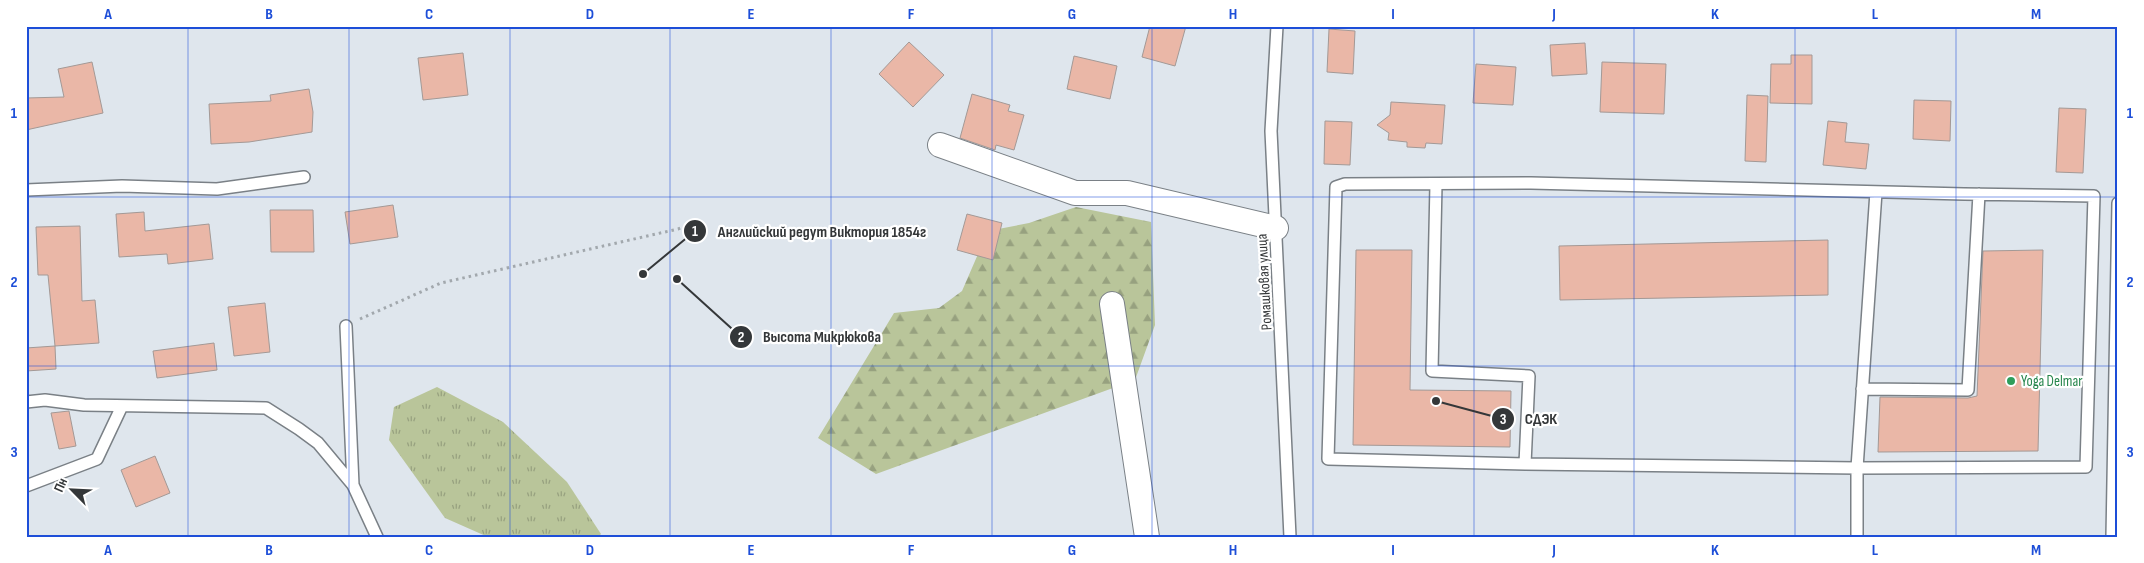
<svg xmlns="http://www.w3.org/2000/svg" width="2144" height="563" viewBox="0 0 2144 563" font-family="'Sofia Sans Condensed',sans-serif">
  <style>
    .grass { fill: url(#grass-tufts) }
    .forest { fill: url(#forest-firs) }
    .building { fill: #eab7a7; stroke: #a39996 }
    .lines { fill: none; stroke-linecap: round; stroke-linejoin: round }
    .service-casing { stroke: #7a8086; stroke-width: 14 }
    .minor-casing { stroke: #7a8086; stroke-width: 26 }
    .path { stroke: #a2a8ad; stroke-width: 3; stroke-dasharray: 2.5 4; stroke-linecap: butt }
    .service { stroke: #fff; stroke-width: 11 }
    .minor { stroke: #fff; stroke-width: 24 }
    .grid { fill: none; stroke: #1d4ed8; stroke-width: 1; stroke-opacity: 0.55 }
    .leisure-dot { fill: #2e9e5b; stroke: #fff; stroke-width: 2 }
    .labels { text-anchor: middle; stroke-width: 4.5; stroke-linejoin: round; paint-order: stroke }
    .street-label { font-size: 15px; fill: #343739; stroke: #fff }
    .leisure-label { font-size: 15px; fill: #27864d; stroke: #fff; text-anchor: start }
    .leader { fill: none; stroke: #343739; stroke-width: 2 }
    .callout-dot { fill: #343739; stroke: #fff; stroke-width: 2 }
    .mark-label { font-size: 15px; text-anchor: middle; font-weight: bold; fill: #fff }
    .callout-label { font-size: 16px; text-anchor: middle; font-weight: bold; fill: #343739; stroke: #fff; stroke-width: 4.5; stroke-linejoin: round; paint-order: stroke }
    .neatline { fill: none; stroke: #1d4ed8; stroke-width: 2 }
    .grid-label { font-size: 16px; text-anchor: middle; font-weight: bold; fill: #1d4ed8 }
  </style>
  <defs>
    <pattern id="grass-tufts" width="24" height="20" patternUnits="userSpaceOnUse" patternTransform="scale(1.25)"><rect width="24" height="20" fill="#b9c59a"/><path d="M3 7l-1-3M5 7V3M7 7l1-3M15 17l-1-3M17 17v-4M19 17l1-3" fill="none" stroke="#97a17f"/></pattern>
    <pattern id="forest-firs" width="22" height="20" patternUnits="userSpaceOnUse" patternTransform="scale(1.25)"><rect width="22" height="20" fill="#b9c59a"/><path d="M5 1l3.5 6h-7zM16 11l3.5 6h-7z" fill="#97a17f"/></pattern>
  </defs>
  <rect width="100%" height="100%" fill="#dfe6ed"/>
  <path class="grass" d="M 437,387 L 503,422 L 567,482 L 601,534 L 598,537 L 488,537 L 445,518 L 389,440 L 394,407 Z"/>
  <path class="forest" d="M 1076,207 L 1151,222 L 1155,325 L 1135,380 L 876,474 L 818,438 L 894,313 L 939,308 L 962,291 L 988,231 L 1029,223 Z"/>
  <path class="building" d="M 1150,26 L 1186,26 L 1175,66 L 1142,57 Z
    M 1329,29 L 1355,31 L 1353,74 L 1327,72 Z
    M 909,42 L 944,75 L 913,107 L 879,74 Z
    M 1585,43 L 1587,74 L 1552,76 L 1550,45 Z
    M 463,53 L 468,95 L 423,100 L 418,58 Z
    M 1791,55 L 1812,55 L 1812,104 L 1770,103 L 1771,64 L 1791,64 Z
    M 1074,56 L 1117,66 L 1110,99 L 1067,89 Z
    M 92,62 L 103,113 L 26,130 L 26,98 L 64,97 L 58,69 Z
    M 1602,62 L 1666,64 L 1664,114 L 1600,112 Z
    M 1476,64 L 1516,67 L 1513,105 L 1473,103 Z
    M 309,89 L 313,112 L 312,132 L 249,142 L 211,144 L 209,104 L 271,101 L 270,95 Z
    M 972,94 L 1010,105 L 1008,111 L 1024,115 L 1014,150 L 996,145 L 995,150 L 960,138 Z
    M 1747,95 L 1768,96 L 1766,162 L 1745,161 Z
    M 1914,100 L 1951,101 L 1950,141 L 1913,139 Z
    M 1391,102 L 1445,105 L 1442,144 L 1426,143 L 1425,148 L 1407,147 L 1407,142 L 1388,140 L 1389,133 L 1377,125 L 1390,115 Z
    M 2059,108 L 2086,109 L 2083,173 L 2056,172 Z
    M 1325,121 L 1352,122 L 1350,165 L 1324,164 Z
    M 1828,121 L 1847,123 L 1845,142 L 1869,144 L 1866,169 L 1823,165 Z
    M 393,205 L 398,237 L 350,244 L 345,212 Z
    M 270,210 L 313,210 L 314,252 L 271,252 Z
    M 144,212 L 145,231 L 209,224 L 213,259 L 168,264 L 167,254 L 119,257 L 116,214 Z
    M 967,214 L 1002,223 L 993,260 L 957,250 Z
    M 80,226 L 82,301 L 95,300 L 99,343 L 55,346 L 48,275 L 38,275 L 36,227 Z
    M 1828,240 L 1828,295 L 1560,300 L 1559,246 Z
    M 1356,250 L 1412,250 L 1410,390 L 1511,391 L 1510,447 L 1353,445 Z
    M 2043,250 L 2038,451 L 1878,452 L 1880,397 L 1968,398 L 1977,396 L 1983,251 Z
    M 265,303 L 270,352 L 234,356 L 228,307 Z
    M 214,343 L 217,370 L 157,378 L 153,351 Z
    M 55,346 L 56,369 L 26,371 L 26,348 Z
    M 69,411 L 76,446 L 59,449 L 51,413 Z
    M 155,456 L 170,493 L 136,507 L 121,470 Z"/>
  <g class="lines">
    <g class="service-casing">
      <path id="service" d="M 1277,26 L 1271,131 L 1290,537
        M 1436,184 L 1432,371 L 1529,376 L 1525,464
        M 26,190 L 122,186 L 217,189 L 304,177
        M 346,326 L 353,485
        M 1862,389 L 1968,390 L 1979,194
        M 26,402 L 45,400 L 84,405 L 266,408 L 299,429 L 318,443 L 353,485 L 377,537
        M 26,486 L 97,459 L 122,406
        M 1857,537 L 1857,468 L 1525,464 L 1328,459 L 1336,187 L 1345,184 L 1531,183 L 1964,194 L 2094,196 L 2086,467 L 1857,468 L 1876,192
        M 2112,537 L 2118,203"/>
    </g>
    <g class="minor-casing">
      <path id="minor" d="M 940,145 L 1075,193 L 1127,193 L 1276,228
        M 1112,304 L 1147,537"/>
    </g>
    <path class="path" d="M 360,319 L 441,283 L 678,229 L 697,222"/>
    <use href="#service" class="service"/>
    <use href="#minor" class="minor"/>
  </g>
  <path class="grid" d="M 188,26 L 188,537M 349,26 L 349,537M 510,26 L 510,537M 670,26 L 670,537M 831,26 L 831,537M 992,26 L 992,537M 1152,26 L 1152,537M 1313,26 L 1313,537M 1474,26 L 1474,537M 1634,26 L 1634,537M 1795,26 L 1795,537M 1956,26 L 1956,537M 26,197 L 2118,197M 26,366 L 2118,366"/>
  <circle class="leisure-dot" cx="2011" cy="381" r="5"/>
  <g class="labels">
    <g class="street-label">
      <text transform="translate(1264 282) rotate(-93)" y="5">Ромашковая улица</text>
    </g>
    <g class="leisure-label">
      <text x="2021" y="386">Yoga Delmar</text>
    </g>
  </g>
  <path class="leader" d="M643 274L695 231M677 279L741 337M1436 401L1503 419"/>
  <g class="callout-dot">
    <circle cx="643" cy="274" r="5"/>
    <circle cx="677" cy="279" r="5"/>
    <circle cx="1436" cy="401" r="5"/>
    <circle cx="695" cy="231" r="12"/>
    <circle cx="741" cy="337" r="12"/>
    <circle cx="1503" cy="419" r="12"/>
  </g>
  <g class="mark-label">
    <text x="695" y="236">1</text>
    <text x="741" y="342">2</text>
    <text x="1503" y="424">3</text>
  </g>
  <g class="callout-label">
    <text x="822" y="237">Английский редут Виктория 1854г</text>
    <text x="822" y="342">Высота Микрюкова</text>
    <text x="1541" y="424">СДЭК</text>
  </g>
  <rect width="2144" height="563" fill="none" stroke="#ffffff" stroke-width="55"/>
  <g transform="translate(72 490) rotate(294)" stroke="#ffffff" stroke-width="4" paint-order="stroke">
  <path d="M0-4L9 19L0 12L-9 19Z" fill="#343739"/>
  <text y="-8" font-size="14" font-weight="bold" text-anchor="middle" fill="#343739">Пн</text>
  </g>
  <rect x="28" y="28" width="2088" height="508" class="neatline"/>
  <g class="grid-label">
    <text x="108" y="19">A</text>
    <text x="269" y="19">B</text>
    <text x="429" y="19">C</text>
    <text x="590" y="19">D</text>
    <text x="751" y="19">E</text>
    <text x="911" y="19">F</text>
    <text x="1072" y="19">G</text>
    <text x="1233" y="19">H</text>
    <text x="1393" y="19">I</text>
    <text x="1554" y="19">J</text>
    <text x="1715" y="19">K</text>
    <text x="1875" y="19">L</text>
    <text x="2036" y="19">M</text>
    <text x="14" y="118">1</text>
    <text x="2130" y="118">1</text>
    <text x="14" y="287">2</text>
    <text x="2130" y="287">2</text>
    <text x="14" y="457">3</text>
    <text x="2130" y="457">3</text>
    <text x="108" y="555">A</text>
    <text x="269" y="555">B</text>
    <text x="429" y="555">C</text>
    <text x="590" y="555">D</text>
    <text x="751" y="555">E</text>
    <text x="911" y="555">F</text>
    <text x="1072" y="555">G</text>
    <text x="1233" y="555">H</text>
    <text x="1393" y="555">I</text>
    <text x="1554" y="555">J</text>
    <text x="1715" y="555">K</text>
    <text x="1875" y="555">L</text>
    <text x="2036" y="555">M</text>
  </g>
</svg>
